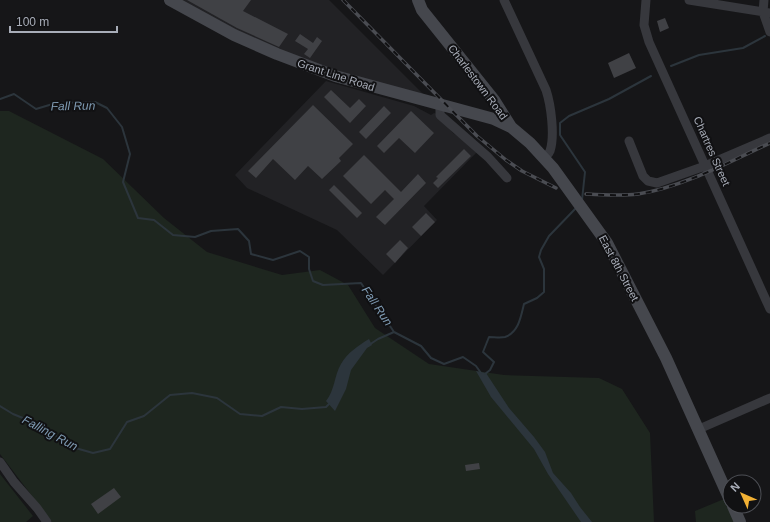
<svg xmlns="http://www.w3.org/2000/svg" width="770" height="522" viewBox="0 0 770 522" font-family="Helvetica,sans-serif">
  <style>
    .built { fill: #222225 }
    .green { fill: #1e261f }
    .water { fill: #2c353c }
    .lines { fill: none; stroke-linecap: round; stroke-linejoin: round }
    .stream { stroke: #2c353c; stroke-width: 2 }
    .building { fill: #404145 }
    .street { stroke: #37383d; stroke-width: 9 }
    .secondary { stroke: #45474d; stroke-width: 12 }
    .rail-casing { stroke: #4a4c52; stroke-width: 3.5 }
    .rail { stroke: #111113; stroke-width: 2; stroke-dasharray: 6; stroke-linecap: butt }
    .labels { text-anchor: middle; stroke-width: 4; stroke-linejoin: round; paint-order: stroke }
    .street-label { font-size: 11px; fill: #a8adb8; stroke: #111113 }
    .water-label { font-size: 12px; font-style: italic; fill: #7f9bb3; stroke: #111113 }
  </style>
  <rect width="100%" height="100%" fill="#161618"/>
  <path class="built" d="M 179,0 L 329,0 L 427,98 L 280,53 Z
    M 326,81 L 414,106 L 431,115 L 434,113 L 437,114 L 453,133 L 468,143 L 478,151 L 424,206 L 437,220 L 383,275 L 337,230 L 247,188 L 235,175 Z"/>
  <path class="green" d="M 0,111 L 9,111 L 103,159 L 164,218 L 207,252 L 282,275 L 320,270 L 348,285 L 375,328 L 429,364 L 504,375 L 599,378 L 622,389 L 650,433 L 654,522 L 52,522 L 0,454 Z
    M 0,474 L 33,516 L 26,522 L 0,522 Z
    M 724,499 L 734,522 L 696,522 L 695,511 Z"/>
  <path class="water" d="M 369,339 L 372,345 L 367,348 L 351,370 L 346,389 L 335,411 L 326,401 C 335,390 334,376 341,364 C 347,353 359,345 369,339 Z
    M 476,371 L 486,373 L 509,408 L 534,437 L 545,452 L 553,473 L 571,493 L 580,507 L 592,522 L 581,522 L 548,474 L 534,449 L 491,397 Z"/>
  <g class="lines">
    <path class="stream" d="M 671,66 L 699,55 L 743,48 L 765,36
      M 0,99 L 14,94 L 36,109 L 56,103 L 95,102 L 107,108 L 122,127 L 130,154 L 123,182 L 138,218 L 154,220 L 173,235 L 195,237 L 211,231 L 238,229 L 249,241 L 251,254 L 273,260 L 300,251 L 309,257 L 309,269 L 313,281 L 323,285 L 361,283 L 394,332 L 421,346 L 431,358 L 444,364 L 463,357 L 476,366 L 481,373
      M 582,200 L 585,172 L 560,135 L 560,123 L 569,116 L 609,99 L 651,76
      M 369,345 L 378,339 L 394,332
      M 485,374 L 490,370 L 494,362 L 483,352 L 489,337 C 494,337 500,338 505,337 C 519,332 521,316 524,304 L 537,298 L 544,292 L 544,269 L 539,257 L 541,250 L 549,236 L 576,208
      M 0,406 L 13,414 L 40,425 L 72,447 L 93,453 L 110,449 L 127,422 L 144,416 L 170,395 L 192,393 L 217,398 L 240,414 L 262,416 L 281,407 L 302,409 L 326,407 L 330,403"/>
  </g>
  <path class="building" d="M 187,0 L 251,0 L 243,11 L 288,34 L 279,47 L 237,28 Z
    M 665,18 L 669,28 L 660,32 L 657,21 Z
    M 300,34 L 313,43 L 317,37 L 322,41 L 310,58 L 304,54 L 308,49 L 295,41 Z
    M 629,53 L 636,68 L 614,78 L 608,63 Z
    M 331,90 L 350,108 L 359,99 L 366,106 L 350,123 L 324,97 Z
    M 313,105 L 353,144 L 339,158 L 341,161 L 322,179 L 308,166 L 295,180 L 273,159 L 256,178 L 248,171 Z
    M 384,106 L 391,113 L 366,139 L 359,132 Z
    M 411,111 L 434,133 L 415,153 L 399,138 L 384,153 L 377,146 Z
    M 464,149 L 471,156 L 438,188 L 433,183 L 438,178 L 436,177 Z
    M 364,155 L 401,192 L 418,174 L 426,183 L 385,225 L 376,217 L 394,199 L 385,190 L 371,204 L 343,176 Z
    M 334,185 L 362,213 L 357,218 L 329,190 Z
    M 426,213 L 435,222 L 421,236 L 412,227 Z
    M 400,240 L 408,248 L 395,263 L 386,254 Z
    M 479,463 L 480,469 L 466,471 L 465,465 Z
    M 114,488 L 121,497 L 98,514 L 91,504 Z"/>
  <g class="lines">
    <path class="street" d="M 504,0 L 546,90 C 551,105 555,136 550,151 C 549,154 546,156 544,158
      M 646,0 L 644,25 L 649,42 L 770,309
      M 689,0 L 770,13
      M 764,0 L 763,12 L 770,32
      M 440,105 L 440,115 L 488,157 L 507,178
      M 629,141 L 643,176 L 648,181 L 657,183 L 705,166 L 770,138
      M 699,429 L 770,398
      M 0,462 L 14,482 L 37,508 L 47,522"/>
    <path class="secondary" d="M 170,0 L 234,35 L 277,54 L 335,76 L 494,119 L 511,127
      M 418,0 L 422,10 L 494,100 L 511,127 L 530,143 L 553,168 L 607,243 L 666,358 L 730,500
      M 733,506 L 740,522"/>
    <g class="rail-casing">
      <path id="rail" d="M 343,0 L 477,136 L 506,160 L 522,171 L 556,188
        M 586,194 C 604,195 621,196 638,194 C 681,188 731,161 770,143"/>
    </g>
    <use href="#rail" class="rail"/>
  </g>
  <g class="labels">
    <g class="street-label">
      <text transform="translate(336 75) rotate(18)" y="4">Grant Line Road</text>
      <text transform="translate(478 82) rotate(53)" y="4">Charlestown Road</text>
      <text transform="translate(712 151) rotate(66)" y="4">Chartres Street</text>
      <text transform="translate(619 268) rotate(62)" y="4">East 8th Street</text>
    </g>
    <g class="water-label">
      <text transform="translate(73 106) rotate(-1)" y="4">Fall Run</text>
      <text transform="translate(377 306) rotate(56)" y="4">Fall Run</text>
      <text transform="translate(50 433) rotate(28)" y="4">Falling Run</text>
    </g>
  </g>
  <g transform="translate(742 494) rotate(315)"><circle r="19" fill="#111113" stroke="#4d4f55"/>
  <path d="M0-3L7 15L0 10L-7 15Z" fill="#f2b134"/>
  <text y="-6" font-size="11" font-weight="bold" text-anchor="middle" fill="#a8adb8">N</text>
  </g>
  <path d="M10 26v6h107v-6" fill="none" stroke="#a8adb8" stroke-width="2"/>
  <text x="16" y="26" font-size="12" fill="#a8adb8" stroke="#111113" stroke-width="3" paint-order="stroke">100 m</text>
</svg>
